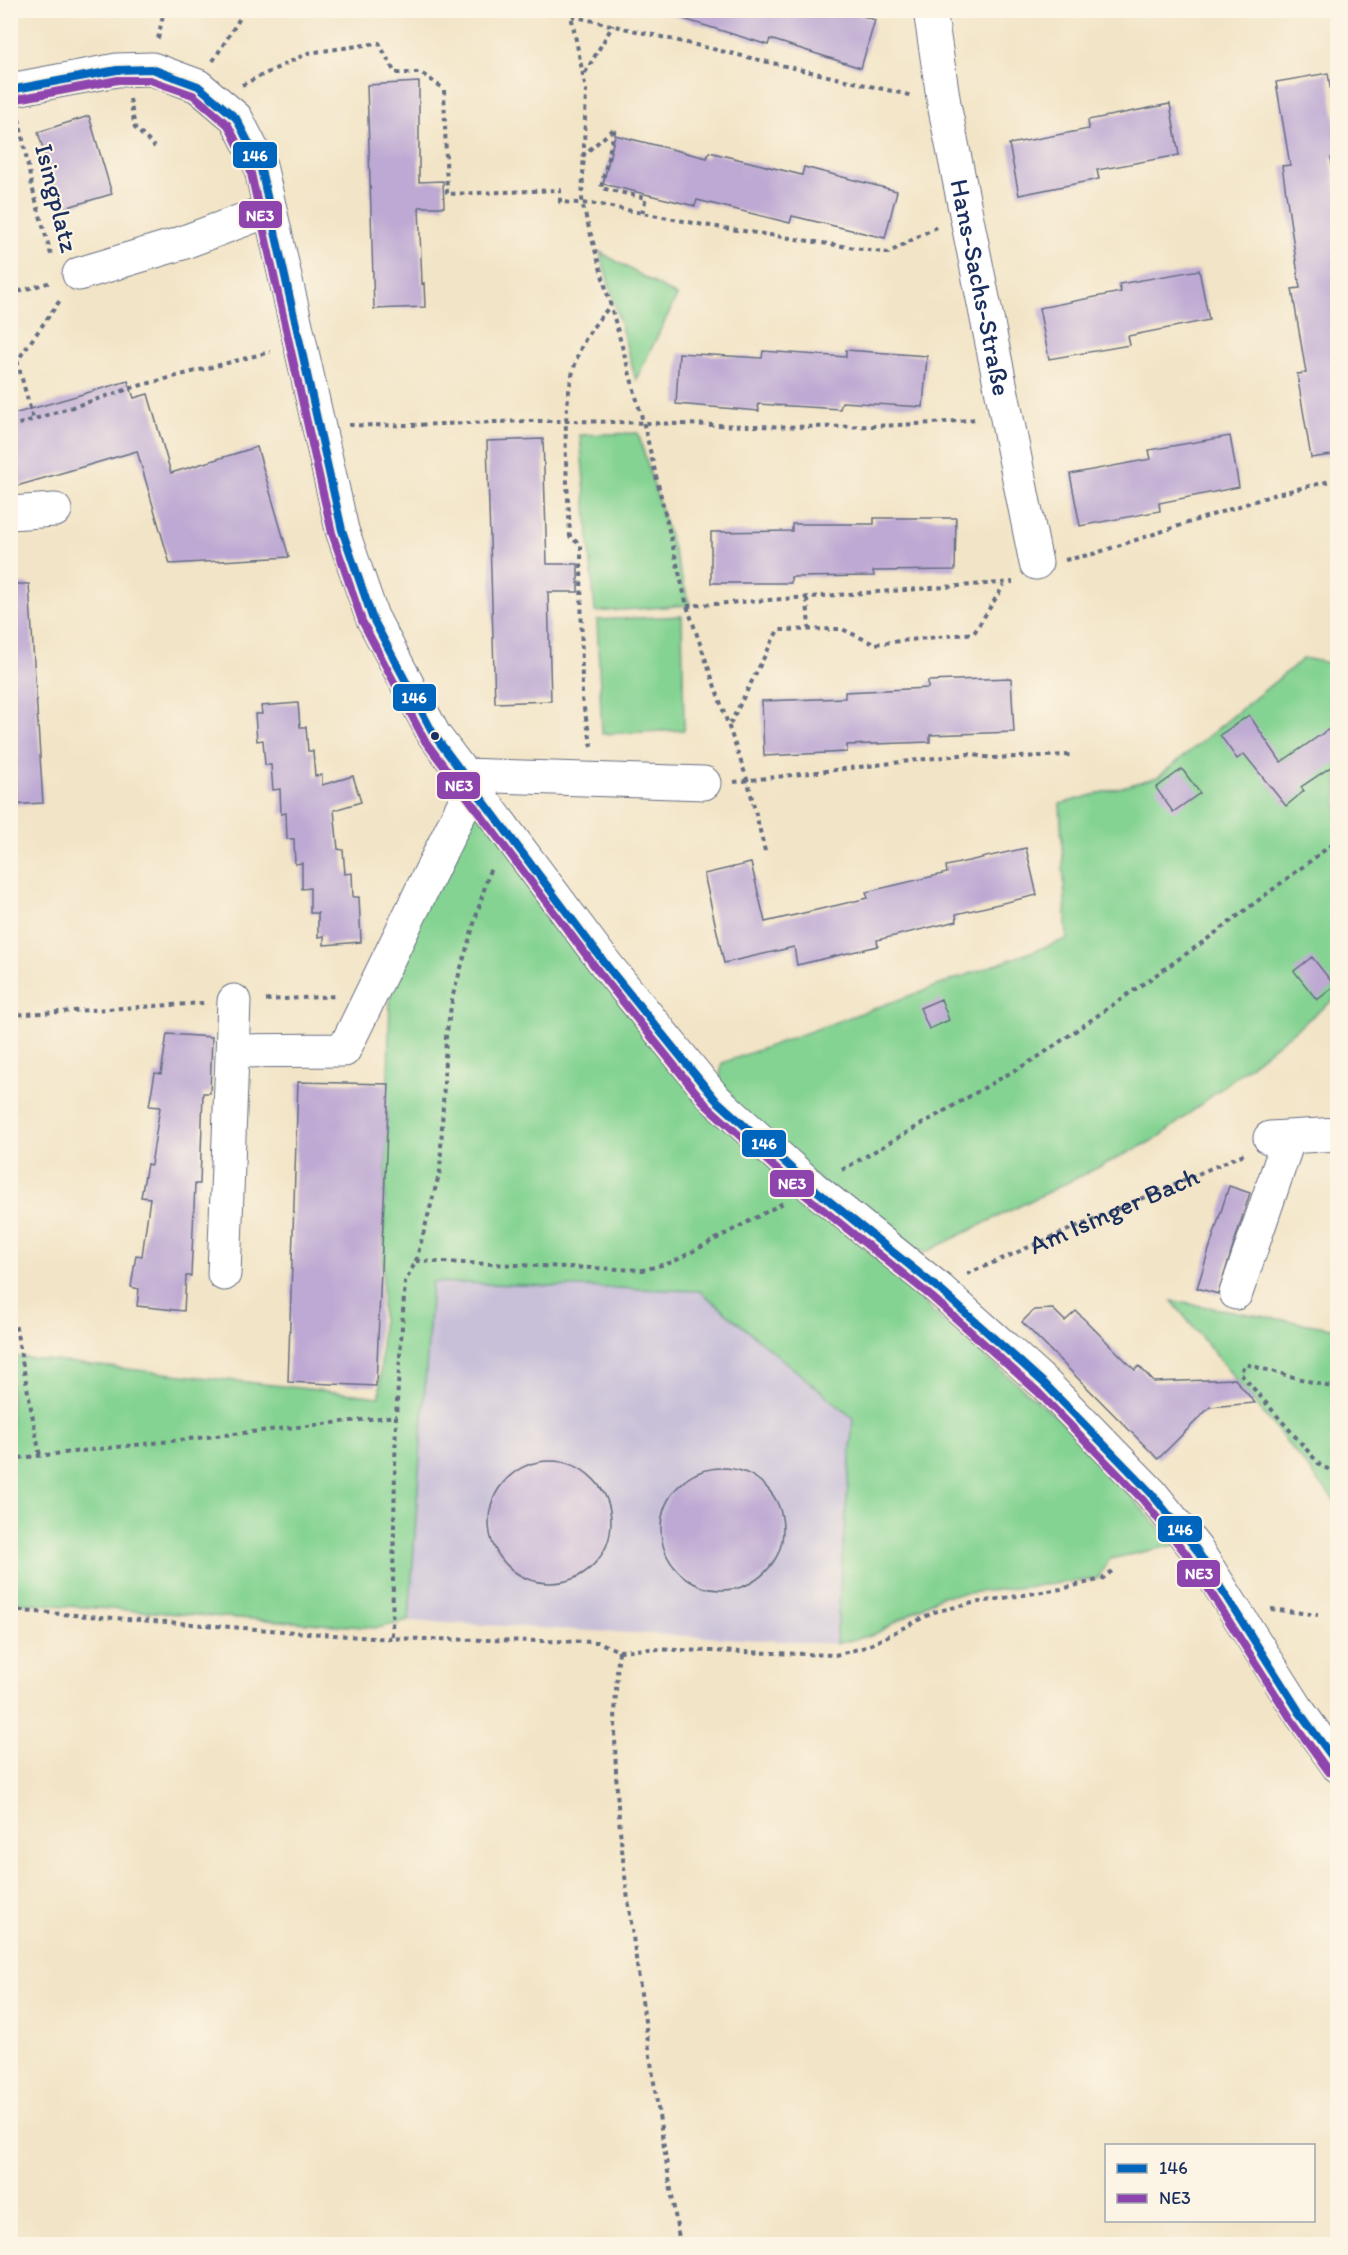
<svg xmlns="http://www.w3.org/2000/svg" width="1348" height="2255" viewBox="0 0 1348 2255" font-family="Itim,sans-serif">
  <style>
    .industrial { fill: #c8bfd8 }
    .green { fill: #84d392; stroke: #508178; stroke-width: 1.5 }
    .building { fill: #bda9d3 }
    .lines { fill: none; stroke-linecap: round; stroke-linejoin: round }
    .minor-casing { stroke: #666e82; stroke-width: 35 }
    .path { stroke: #666e82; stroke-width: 4; stroke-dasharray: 4.5 4.5; stroke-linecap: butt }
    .minor { stroke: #fff; stroke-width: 33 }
    .bus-1-casing { stroke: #fcf5e5; stroke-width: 12 }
    .bus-2-casing { stroke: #fcf5e5; stroke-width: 12 }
    .bus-1 { stroke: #0065bd; stroke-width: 8 }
    .bus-2 { stroke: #8e44ad; stroke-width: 8 }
    .bus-dot { fill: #1b2f5e; stroke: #fcf5e5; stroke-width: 2 }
    .labels { text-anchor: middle; stroke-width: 4.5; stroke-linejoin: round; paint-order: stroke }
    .street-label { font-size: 26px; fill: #1b2f5e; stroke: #fcf5e5 }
    .line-badge { stroke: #fcf5e5; stroke-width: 2 }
    .badge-label { font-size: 16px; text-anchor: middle; font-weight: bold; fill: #fff }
  </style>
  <rect width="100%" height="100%" fill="#fcf5e5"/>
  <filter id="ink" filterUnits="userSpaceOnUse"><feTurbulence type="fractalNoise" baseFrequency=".0167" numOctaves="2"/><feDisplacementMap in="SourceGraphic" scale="12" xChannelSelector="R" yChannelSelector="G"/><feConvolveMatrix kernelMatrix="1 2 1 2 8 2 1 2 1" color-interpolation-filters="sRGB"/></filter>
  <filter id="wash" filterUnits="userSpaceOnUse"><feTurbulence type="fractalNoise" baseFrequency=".008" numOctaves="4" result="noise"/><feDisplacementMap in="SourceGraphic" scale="24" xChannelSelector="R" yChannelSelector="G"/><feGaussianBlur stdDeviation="1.35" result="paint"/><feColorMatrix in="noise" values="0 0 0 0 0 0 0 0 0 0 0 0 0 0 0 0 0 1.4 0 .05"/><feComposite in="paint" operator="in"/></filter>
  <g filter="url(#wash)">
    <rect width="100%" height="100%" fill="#f2e4c6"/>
    <path class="industrial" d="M 431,1282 L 700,1291 L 853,1418 L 836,1644 L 409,1621 Z"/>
    <path class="green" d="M 600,252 L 677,296 L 636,380 Z
      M 638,433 L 690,605 L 595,612 L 580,435 Z
      M 682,616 L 684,730 L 602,734 L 597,620 Z
      M 1304,658 L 1337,665 L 1337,997 L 1158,1138 L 924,1253 L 812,1174 L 717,1098 L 722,1063 L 1067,939 L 1060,804 L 1158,777 Z
      M 469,790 L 802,1189 L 942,1320 L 1065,1424 L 1175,1545 L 1110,1559 L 1097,1579 L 941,1596 L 875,1634 L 836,1644 L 853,1418 L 700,1291 L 432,1282 L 409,1621 L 377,1628 L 11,1602 L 11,1356 L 380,1397 L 391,957 Z
      M 1172,1301 L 1337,1329 L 1337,1504 Z"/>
    <g id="blocks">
      <path class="building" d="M 675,10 L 846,10 L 875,20 L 861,68 L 770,39 L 768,45 L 674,16 Z
        M 1328,73 L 1338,140 L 1338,157 L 1331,158 L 1338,201 L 1338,454 L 1311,458 L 1297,374 L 1306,373 L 1292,289 L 1300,288 L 1282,166 L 1290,165 L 1276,82 Z
        M 419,82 L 419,182 L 443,181 L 444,207 L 419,207 L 422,284 L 424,283 L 425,307 L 374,309 L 367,85 Z
        M 1170,104 L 1179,155 L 1097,170 L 1099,179 L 1019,195 L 1009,144 L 1089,129 L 1088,120 Z
        M 89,116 L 112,194 L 61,209 L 38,132 Z
        M 615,135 L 707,158 L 709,152 L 802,175 L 804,167 L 897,191 L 885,238 L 792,216 L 790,223 L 697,200 L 695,206 L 603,184 Z
        M 1199,270 L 1209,320 L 1128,336 L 1130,345 L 1049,359 L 1039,308 L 1121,292 L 1119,284 Z
        M 846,350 L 927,356 L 923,407 L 842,402 L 840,409 L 758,404 L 759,411 L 676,404 L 679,353 L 762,358 L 763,351 L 846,357 Z
        M 128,381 L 134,398 L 148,394 L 171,473 L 257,447 L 289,557 L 170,564 L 137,451 L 10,488 L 10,415 Z
        M 1230,436 L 1239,487 L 1159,503 L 1160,511 L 1080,526 L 1070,474 L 1151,459 L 1149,450 Z
        M 543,439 L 547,564 L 578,564 L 578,592 L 548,592 L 551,701 L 495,703 L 487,441 Z
        M 874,518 L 956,518 L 955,570 L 873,571 L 874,576 L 791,577 L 791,583 L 711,583 L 711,532 L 792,531 L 792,524 L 874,524 Z
        M 10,584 L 29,584 L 43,803 L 10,805 Z
        M 1011,678 L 1014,732 L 930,735 L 930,742 L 847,745 L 847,752 L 764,756 L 762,701 L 845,698 L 845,692 L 928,688 L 928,681 Z
        M 298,703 L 300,727 L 306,727 L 308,751 L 313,751 L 315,776 L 322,775 L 322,785 L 353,776 L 361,802 L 334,810 L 338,849 L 343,850 L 345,874 L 352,873 L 353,897 L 359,897 L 361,942 L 324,945 L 324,936 L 318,937 L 318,913 L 310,913 L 310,888 L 302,889 L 302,863 L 295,864 L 294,839 L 287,839 L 286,813 L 281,814 L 280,789 L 273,790 L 271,765 L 265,765 L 263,740 L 257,741 L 255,714 L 262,714 L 261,706 Z
        M 1249,715 L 1281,762 L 1338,723 L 1338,762 L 1301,787 L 1304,791 L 1286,806 L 1244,754 L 1237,759 L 1220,735 Z
        M 1182,769 L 1200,793 L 1173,812 L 1156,788 Z
        M 1026,848 L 1037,895 L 956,914 L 957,921 L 877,940 L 878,946 L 797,965 L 794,947 L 724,963 L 704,874 L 751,863 L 765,922 L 868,898 L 866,892 L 947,873 L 946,866 Z
        M 1312,957 L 1335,986 L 1317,1000 L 1294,971 Z
        M 941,999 L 949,1020 L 929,1029 L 920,1008 Z
        M 167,1034 L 212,1037 L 210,1093 L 203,1093 L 200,1184 L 195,1184 L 191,1276 L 186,1276 L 184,1311 L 137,1306 L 139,1289 L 131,1287 L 136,1255 L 142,1256 L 150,1198 L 141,1197 L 147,1164 L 151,1165 L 160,1107 L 149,1106 L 155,1073 L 161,1074 Z
        M 298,1082 L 389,1084 L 376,1386 L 288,1382 Z
        M 1229,1186 L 1250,1193 L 1218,1294 L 1197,1288 Z
        M 1053,1309 L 1065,1321 L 1076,1311 L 1135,1370 L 1139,1366 L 1154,1382 L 1235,1379 L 1255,1403 L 1210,1407 L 1158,1459 L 1022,1322 L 1034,1310 Z
        M489 1522a61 61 0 1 1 122 0a61 61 0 1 1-122 0Z
        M661 1529a61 61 0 1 1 122 0a61 61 0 1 1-122 0Z"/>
    </g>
  </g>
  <g filter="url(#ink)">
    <use href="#blocks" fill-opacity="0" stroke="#666e82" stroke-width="1.5"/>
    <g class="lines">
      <g class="minor-casing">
        <g id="minor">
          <path id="s2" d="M 930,10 L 944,104 L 1036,563"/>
          <path d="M 10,90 L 117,70 L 152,69 L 198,86 L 236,118 L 260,165 L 342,530 L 372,617 L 434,735 L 607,966 L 715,1099 L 812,1187 L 939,1289 L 1045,1384 L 1151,1493 L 1196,1549 L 1300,1713 L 1338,1766"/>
          <path d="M 79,274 L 179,244 L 270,210"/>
          <path d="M 10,513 L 55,510"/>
          <path d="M 463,775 L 704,783"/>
          <path d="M 233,1051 L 344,1050 L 472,787"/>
          <path d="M 1270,1138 L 1338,1134"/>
          <path d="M 224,1274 L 234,1001"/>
          <path d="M 1236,1293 L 1289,1138"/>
        </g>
      </g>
      <g class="path">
        <path d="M 570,10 L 586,90 L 582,203 L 644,425 L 687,606 L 748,782 L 766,855"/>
        <path d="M 572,16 L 913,96"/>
        <path d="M 158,39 L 164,10"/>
        <path d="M 213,61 L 245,10"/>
        <path d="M 585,73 L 613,25"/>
        <path d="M 242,85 L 308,53 L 379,43 L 395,73 L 421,73 L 444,89 L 447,194 L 560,190 L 560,202 L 596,204 L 704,225 L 888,253 L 936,227"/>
        <path d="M 130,99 L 135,128 L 155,147"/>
        <path d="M 19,119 L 32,187 L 52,258"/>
        <path d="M 582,156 L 615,128 L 601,188 L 646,198 L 642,213"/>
        <path d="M 10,294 L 51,282"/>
        <path d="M 10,335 L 33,419"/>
        <path d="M 10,371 L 61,299"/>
        <path d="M 349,425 C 422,427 494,420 567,421 C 703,423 841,434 977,419"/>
        <path d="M 10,427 L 138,386 L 270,352"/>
        <path d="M 1065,560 L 1093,554 L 1273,495 L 1338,479"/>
        <path d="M 807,599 L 809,629"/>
        <path d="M 687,606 L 1013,582"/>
        <path d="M 730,724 L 778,630 L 842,629 L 874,644 L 974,633 L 1004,585"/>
        <path d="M 592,747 L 582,699 L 581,545 L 570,537 C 568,478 557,407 580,350 C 587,333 599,319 611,305"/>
        <path d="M 734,782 L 968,754 L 991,758 L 1070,755"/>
        <path d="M 266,1000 L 336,996"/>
        <path d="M 10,1015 L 204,1003"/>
        <path d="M 842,1170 L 1038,1057 L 1206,940 L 1338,840"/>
        <path d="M 416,1261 L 440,1171 L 446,1037 L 453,995 L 491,866"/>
        <path id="s1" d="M 967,1274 L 1244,1154"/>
        <path d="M 10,1320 L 15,1323 L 40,1456"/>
        <path d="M 1338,1389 L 1245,1364 L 1240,1373 L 1320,1465 L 1338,1474"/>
        <path d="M 10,1459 L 396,1416"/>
        <path d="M 1271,1609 L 1318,1615"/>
        <path d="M 10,1610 L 373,1638 L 598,1642 L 619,1651 L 648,1649 L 835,1655 L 866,1647 L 934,1612 L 973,1603 L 1061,1589 L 1102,1579 L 1112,1571"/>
        <path d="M 392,1636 L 396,1416 L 405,1282 L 416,1261 L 643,1270 L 673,1262 L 783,1203"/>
        <path d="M 619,1651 C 608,1757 622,1860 637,1965 C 650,2058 664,2151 680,2244"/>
      </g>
      <use href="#minor" class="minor"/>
      <g class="bus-1-casing">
        <path id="bus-1" d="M 10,90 L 117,70 L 152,69 L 198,86 L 236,118 L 260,165 L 342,530 L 372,617 L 434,735 L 607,966 L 715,1099 L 812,1187 L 939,1289 L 1045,1384 L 1151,1493 L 1196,1549 L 1300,1713 L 1338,1765"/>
      </g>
      <g class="bus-2-casing">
        <path id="bus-2" d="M 12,100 L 118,80 L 150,80 L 193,95 L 228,125 L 250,169 L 332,533 L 362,621 L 425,741 L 599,972 L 707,1106 L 805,1195 L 932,1297 L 1038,1392 L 1143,1500 L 1187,1555 L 1291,1719 L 1329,1772"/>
      </g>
      <use href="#bus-1" class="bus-1"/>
      <use href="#bus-2" class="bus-2"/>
    </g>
  </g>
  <circle class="bus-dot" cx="435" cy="736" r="5"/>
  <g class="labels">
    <g class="street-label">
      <text transform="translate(57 198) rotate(76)" y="9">Isingplatz</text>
      <text dy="9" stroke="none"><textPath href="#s2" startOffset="282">Hans-Sachs-Straße</textPath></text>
      <text dy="9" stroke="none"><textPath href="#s1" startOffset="160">Am Isinger Bach</textPath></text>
    </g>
  </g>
  <g class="line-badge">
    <rect x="232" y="141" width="46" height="28" rx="6" fill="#0065bd"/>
    <rect x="238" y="200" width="45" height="29" rx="6" fill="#8e44ad"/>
    <rect x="392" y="683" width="45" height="29" rx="6" fill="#0065bd"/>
    <rect x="436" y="771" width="45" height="29" rx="6" fill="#8e44ad"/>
    <rect x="741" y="1129" width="46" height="29" rx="6" fill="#0065bd"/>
    <rect x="769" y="1169" width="46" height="29" rx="6" fill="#8e44ad"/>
    <rect x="1157" y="1515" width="46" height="28" rx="6" fill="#0065bd"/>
    <rect x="1176" y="1559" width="45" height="29" rx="6" fill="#8e44ad"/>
  </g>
  <g class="badge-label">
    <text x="255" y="161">146</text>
    <text x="260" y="221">NE3</text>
    <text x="414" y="703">146</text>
    <text x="459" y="791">NE3</text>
    <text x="764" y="1149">146</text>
    <text x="792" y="1189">NE3</text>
    <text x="1180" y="1535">146</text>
    <text x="1199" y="1579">NE3</text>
  </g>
  <rect width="1348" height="2255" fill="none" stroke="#fcf5e5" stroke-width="36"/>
  <rect x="1105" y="2144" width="210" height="78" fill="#fcf5e5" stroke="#a2a6af" stroke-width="1.5"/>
  <rect x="1117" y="2164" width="30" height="9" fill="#0065bd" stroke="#a2a6af" stroke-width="1.5"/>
  <text x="1159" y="2174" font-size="18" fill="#1b2f5e">146</text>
  <rect x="1117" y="2194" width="30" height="9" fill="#8e44ad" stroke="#a2a6af" stroke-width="1.5"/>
  <text x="1159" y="2204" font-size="18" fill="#1b2f5e">NE3</text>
</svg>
